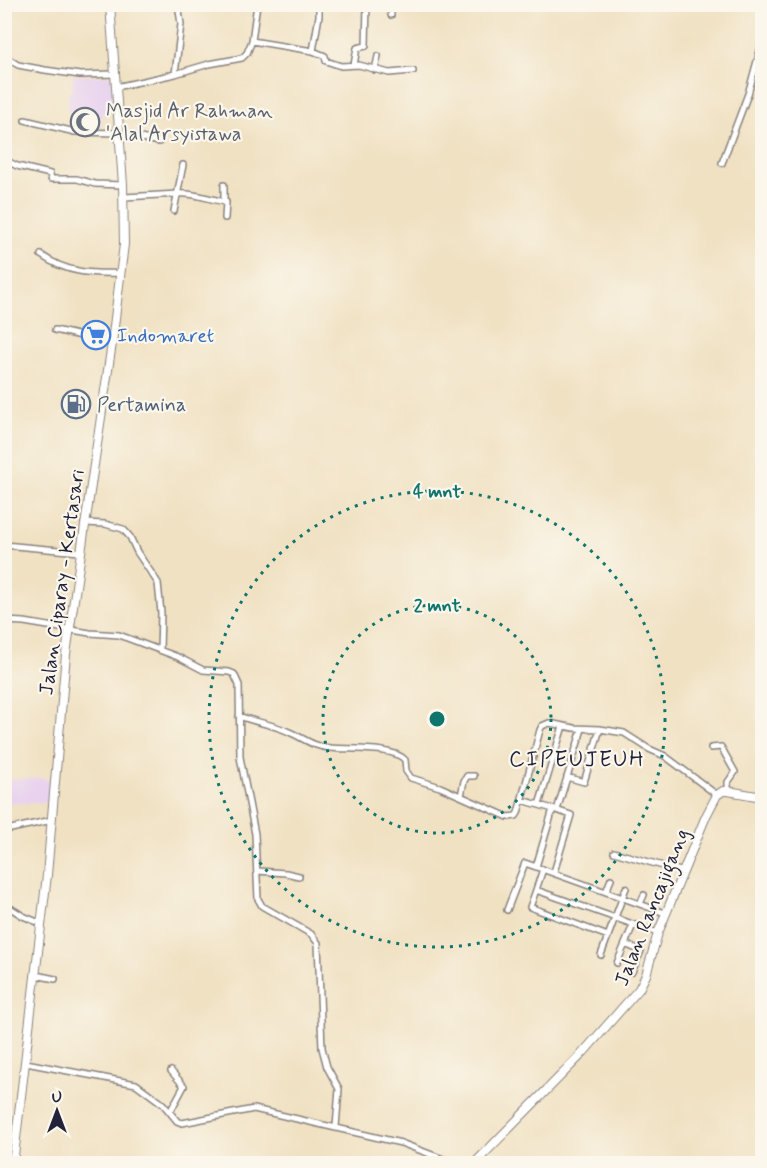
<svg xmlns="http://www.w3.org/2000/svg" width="767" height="1168" viewBox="0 0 767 1168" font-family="Mynerve,sans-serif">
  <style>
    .built { fill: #e8d2ee }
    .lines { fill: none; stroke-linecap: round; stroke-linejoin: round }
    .minor-casing { stroke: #89827e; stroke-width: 8 }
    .secondary-casing { stroke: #89827e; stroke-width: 10 }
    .minor { stroke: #fff; stroke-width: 5 }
    .secondary { stroke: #fff; stroke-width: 8 }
    .ring { fill: none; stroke: #0f766e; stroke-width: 3; stroke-dasharray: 3 6 }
    .labels { text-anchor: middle; stroke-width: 4.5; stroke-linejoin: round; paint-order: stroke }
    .worship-label { font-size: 20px; fill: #5b616d; stroke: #fbf7ec; text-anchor: start }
    .shop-label { font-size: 20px; fill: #366cbe; stroke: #fbf7ec; text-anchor: start }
    .service-label { font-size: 20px; fill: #4e5e75; stroke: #fbf7ec; text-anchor: start }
    .street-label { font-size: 20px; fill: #22223b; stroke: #fbf7ec }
    .quarter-label { font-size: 22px; letter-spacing: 1.5px; fill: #22223b; stroke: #fbf7ec }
    .centre { fill: #0f766e; stroke: #fbf7ec; stroke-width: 3 }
    .ring-label { font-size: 18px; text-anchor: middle; font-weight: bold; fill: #0f766e; stroke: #fbf7ec; stroke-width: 4.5; stroke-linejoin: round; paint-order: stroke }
  </style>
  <rect width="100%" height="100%" fill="#fbf7ec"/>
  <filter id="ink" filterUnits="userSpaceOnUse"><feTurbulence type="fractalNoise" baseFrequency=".0167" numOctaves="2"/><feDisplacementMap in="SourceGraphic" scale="12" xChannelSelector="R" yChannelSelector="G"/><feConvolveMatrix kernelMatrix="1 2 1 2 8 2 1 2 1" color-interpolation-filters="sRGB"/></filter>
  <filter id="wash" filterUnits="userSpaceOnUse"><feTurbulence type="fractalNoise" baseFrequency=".008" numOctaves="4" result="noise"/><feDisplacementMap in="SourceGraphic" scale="24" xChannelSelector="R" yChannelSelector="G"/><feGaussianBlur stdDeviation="1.35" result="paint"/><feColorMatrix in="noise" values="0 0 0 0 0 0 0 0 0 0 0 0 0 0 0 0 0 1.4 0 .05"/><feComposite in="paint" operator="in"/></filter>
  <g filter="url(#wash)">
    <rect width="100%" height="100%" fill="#f0e1c2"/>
    <path class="built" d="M 73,75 L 112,76 L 114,107 L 107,107 L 107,115 L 101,115 L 100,132 L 77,131 L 77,115 L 68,114 L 69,92 L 72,91 Z
      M 42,778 L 51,780 L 49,802 L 5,804 L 5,780 Z"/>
  </g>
  <g filter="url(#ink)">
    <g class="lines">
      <g class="minor-casing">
        <path id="minor" d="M 390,4 L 391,15
          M 252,41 L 313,51 L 325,56 L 326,61 L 341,66 L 359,65 L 389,73 L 413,71
          M 313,51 L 319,16 L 319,4
          M 4,56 L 18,65 L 45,70 L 80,75 L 115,74
          M 354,65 L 357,48 L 366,46 L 367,4
          M 375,70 L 378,56
          M 175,74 L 181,24 L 178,4
          M 116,87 L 175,74 L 209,64 L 242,58 L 247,53 L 252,41 L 257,4
          M 25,120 L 75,132 L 119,133
          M 119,136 L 131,136 L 159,142
          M 7,161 L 17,166 L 50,174 L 51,179 L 77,179 L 95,184 L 123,185
          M 722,163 L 748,94 L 762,43
          M 124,197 C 142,196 160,195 178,194 C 193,192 211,200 226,202 L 225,218
          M 224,202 L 224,185
          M 174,211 L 183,165
          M 41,255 C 66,273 91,274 121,273
          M 55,330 L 112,343
          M 84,523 L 105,524 L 123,529 L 130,537 L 137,552 L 158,583 L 161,613 L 160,650
          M 4,545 L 80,552
          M 4,621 L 24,622 L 90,633 L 119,635 L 178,657 L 203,670 L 229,672 L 234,674 L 239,685 L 240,757 L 255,834 L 258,899 L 262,906 L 311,934 L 318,943 L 322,1048 L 327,1067 L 339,1089 L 336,1127
          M 239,716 C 254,722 272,724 287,731 C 302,737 313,747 330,748 C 348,750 393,746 405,760 L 406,771 L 411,778 L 440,787 L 508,817 L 516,816 L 518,813 L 540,730 L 542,726 L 549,723 L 574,728 L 600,729 L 624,733 L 649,749 L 665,756 L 717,795
          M 711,748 L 721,747 L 735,772 L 728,782 L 728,791
          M 567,777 L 584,782 L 600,729
          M 461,796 L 464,781 L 467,776 L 474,776
          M 522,800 L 553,809 L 536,867
          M 539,805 L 563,726
          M 557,810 L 582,729
          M 11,829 L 52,820
          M 614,852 L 684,872
          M 543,869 L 536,890 L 658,933
          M 257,871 L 286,873 L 299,876
          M 554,872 L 571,815 L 556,810
          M 536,890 L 530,907 L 608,936
          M 606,892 L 611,879
          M 4,904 L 23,916 L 42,924
          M 640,904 L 644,895
          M 507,910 L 525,863 L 662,912
          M 625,944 L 641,951 L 632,972
          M 601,955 L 626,888
          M 617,963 L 633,925
          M 36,975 L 55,979
          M 26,1063 L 136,1084 L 163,1104 L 177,1121 L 182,1123 L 254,1109 L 401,1143 L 456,1164
          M 170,1112 L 184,1086 L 171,1071"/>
      </g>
      <g class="secondary-casing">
        <path id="secondary" d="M 13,1164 L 47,875 L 66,654 L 112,343 L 124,244 L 123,185 L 110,4
          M 474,1164 L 581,1055 L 639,989 L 646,975 L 658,933 L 706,816 L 717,795 L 723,791 L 728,791 L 762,797"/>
      </g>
      <use href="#minor" class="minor"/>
      <use href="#secondary" class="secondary"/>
    </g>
  </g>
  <g class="ring">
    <circle cx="437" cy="719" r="114"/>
    <circle cx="437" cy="719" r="228"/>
  </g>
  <defs>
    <g id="mosque-ring" transform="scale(1.5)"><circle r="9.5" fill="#fbf7ec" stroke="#6b7280" stroke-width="1.5"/><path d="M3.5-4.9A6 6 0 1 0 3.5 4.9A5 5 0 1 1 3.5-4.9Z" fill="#6b7280"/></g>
    <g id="supermarket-ring" transform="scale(1.5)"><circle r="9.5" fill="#fbf7ec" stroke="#3f7fe0" stroke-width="1.5"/><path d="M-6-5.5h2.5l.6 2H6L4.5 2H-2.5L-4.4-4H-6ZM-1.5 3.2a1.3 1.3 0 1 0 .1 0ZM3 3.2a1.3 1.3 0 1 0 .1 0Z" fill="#3f7fe0"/></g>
    <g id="fuel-ring" transform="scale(1.5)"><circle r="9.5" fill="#fbf7ec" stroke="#5c6f8a" stroke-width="1.5"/><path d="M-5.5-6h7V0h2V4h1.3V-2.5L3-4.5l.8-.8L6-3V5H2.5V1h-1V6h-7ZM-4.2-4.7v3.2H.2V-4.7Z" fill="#5c6f8a"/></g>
  </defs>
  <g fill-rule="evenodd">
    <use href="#mosque-ring" x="85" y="122"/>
    <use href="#supermarket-ring" x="96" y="335"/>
    <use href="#fuel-ring" x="76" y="404"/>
  </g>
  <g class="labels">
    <g class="worship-label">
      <text x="106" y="117">Masjid Ar Rahman<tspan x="106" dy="23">'Alal Arsyistawa</tspan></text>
    </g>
    <g class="shop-label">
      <text x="117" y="342">Indomaret</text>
    </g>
    <g class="service-label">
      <text x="97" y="411">Pertamina</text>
    </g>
    <g class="street-label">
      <text transform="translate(61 582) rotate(-82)" y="7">Jalan Ciparay - Kertasari</text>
      <text transform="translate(651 907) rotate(-68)" y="7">Jalan Rancajigang</text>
    </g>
    <g class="quarter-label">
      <text x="577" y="766">CIPEUJEUH</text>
    </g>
  </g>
  <circle cx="437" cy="719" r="9" class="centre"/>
  <g class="ring-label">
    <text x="437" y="497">4 mnt</text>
    <text x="437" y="611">2 mnt</text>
  </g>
  <rect width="767" height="1168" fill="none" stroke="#fbf7ec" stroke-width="24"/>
  <g transform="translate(57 1111)" stroke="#fbf7ec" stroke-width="4.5" paint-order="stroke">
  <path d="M0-4.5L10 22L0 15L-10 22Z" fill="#22223b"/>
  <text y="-9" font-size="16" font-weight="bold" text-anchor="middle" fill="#22223b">U</text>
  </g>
</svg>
